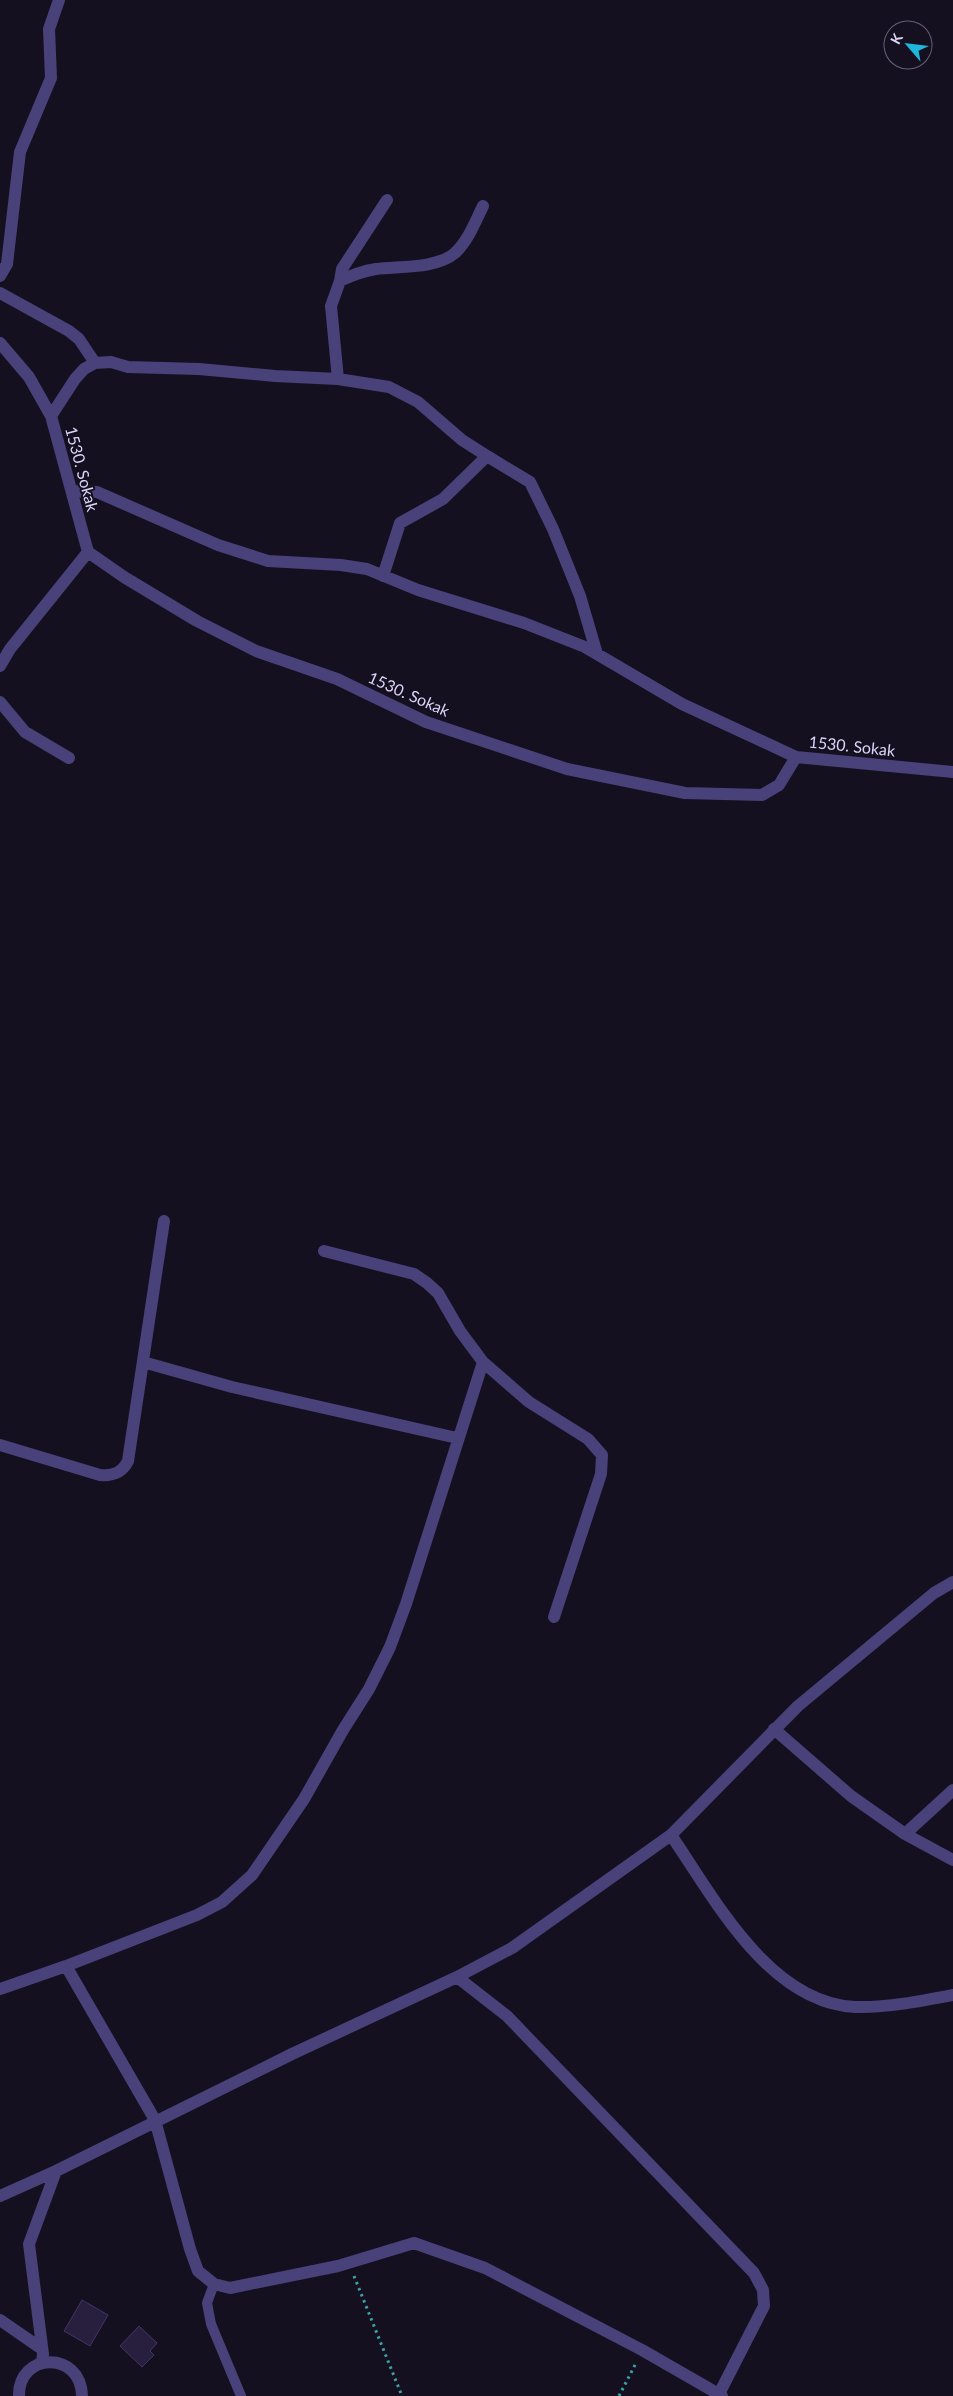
<svg xmlns="http://www.w3.org/2000/svg" width="953" height="2396" viewBox="0 0 953 2396" font-family="Lato,sans-serif">
  <style>
    .building { fill: #281f3f; stroke: #433467 }
    .lines { fill: none; stroke-linecap: round; stroke-linejoin: round }
    .path { stroke: #3ea0a4; stroke-width: 3; stroke-dasharray: 2.5 4; stroke-linecap: butt }
    .service { stroke: #494179; stroke-width: 10 }
    .minor { stroke: #494179; stroke-width: 12 }
    .labels { text-anchor: middle; stroke-width: 4; stroke-linejoin: round; paint-order: stroke }
    .street-label { font-size: 16px; fill: #ddd5f9; stroke: #151020 }
  </style>
  <rect width="100%" height="100%" fill="#151020"/>
  <path class="building" d="M 82,2300 L 108,2315 L 90,2346 L 64,2331 Z
    M 139,2326 L 157,2343 L 150,2351 L 154,2355 L 142,2367 L 120,2346 Z"/>
  <g class="lines">
    <path class="path" d="M 354,2276 L 402,2396
      M 619,2396 L 636,2363"/>
    <path class="service" d="M 214,2284 L 207,2303 L 211,2324 L 241,2396"/>
    <path class="minor" d="M 0,276 L 7,264 L 20,152 L 51,78 L 49,29 L 59,0
      M 340,281 L 342,269 L 387,200
      M 0,293 L 69,331 L 79,339 L 95,363
      M 0,343 L 29,377 L 51,416 L 88,552 L 124,577 L 197,621 L 256,651 L 337,679 L 426,722 L 567,769 L 685,793 L 762,795 L 779,785 L 796,757 L 953,772
      M 338,379 L 331,306 L 340,281 C 352,275 363,271 376,269 C 400,266 436,269 455,253 C 468,241 475,222 483,206
      M 51,416 L 75,379 L 84,369 L 95,363 L 111,362 L 128,367 L 199,369 L 275,376 L 338,379 L 389,387 L 418,402 L 462,440 L 487,456 L 530,482 L 553,529 L 580,596 L 597,654
      M 73,491 L 97,492 L 218,545 L 268,561 L 341,565 L 367,569 L 418,590 L 524,623 L 585,647 L 682,704 L 796,757
      M 383,576 L 400,523 L 443,499 L 487,456
      M 0,666 L 10,649 L 88,552
      M 0,702 L 25,732 L 69,758
      M 324,1251 L 414,1274 L 427,1283 L 438,1293 L 460,1331 L 483,1362 L 529,1402 L 588,1439 L 602,1455 L 601,1474 L 554,1617
      M 143,1362 L 232,1387 L 457,1438
      M 0,1445 L 100,1475 C 113,1476 122,1473 128,1461 L 164,1221
      M 774,1729 L 851,1796 L 905,1834 L 953,1860
      M 905,1834 L 953,1790
      M 671,1835 C 714,1898 769,2003 855,2007 C 886,2008 922,2001 953,1995
      M 66,1966 L 155,2120 L 190,2249 L 198,2271 L 214,2284 L 230,2288 L 338,2266 L 414,2243 L 485,2268 L 642,2350 L 722,2396
      M 457,1977 L 507,2016 L 754,2273 L 763,2290 L 764,2306 L 719,2394
      M 0,1989 L 66,1966 L 197,1915 L 222,1902 L 252,1875 L 304,1799 L 343,1730 L 369,1689 L 390,1647 L 406,1604 L 483,1362
      M 0,2196 L 56,2171 L 292,2054 L 457,1977 L 512,1948 L 671,1835 L 798,1706 L 934,1593 L 953,1582
      M 0,2320 L 42,2349
      M 42,2362 L 43,2354 L 29,2244 L 56,2171
      M 19,2396 C 18,2352 81,2350 82,2396"/>
  </g>
  <g class="labels">
    <g class="street-label">
      <text transform="translate(82 469) rotate(75)" y="6">1530. Sokak</text>
      <text transform="translate(409 694) rotate(24)" y="6">1530. Sokak</text>
      <text transform="translate(852 746) rotate(6)" y="6">1530. Sokak</text>
    </g>
  </g>
  <g transform="translate(908 45) rotate(298)"><circle r="24" fill="#151020" stroke="#655f77"/>
  <path d="M0-4L9 19L0 12L-9 19Z" fill="#1eb6dc"/>
  <text y="-8" font-size="14" font-weight="bold" text-anchor="middle" fill="#ddd5f9">K</text>
  </g>
</svg>
